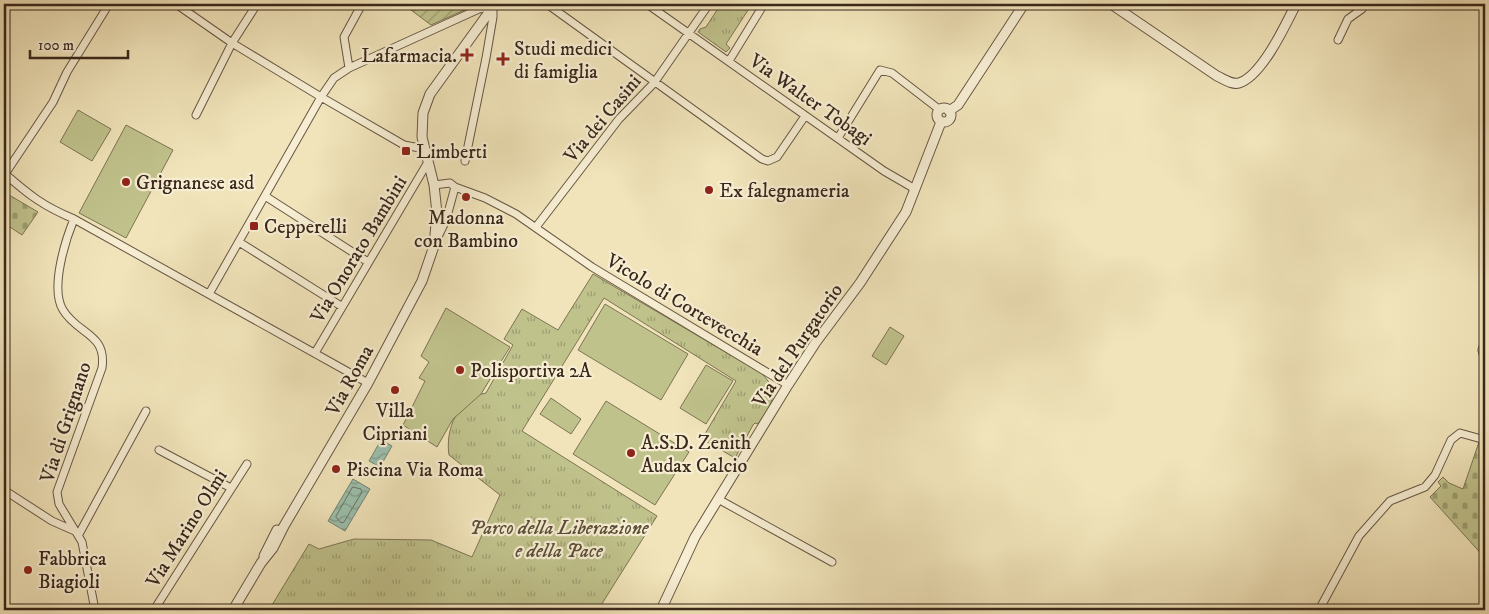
<svg xmlns="http://www.w3.org/2000/svg" width="1489" height="614" viewBox="0 0 1489 614" font-family="'IM FELL DW Pica',serif">
  <style>
    .grass { fill: url(#grass-tufts); stroke: #7c7454 }
    .cemetery { fill: url(#cemetery-stones); stroke: #7c7454 }
    .garden { fill: url(#garden-furrows); stroke: #7c7454 }
    .pitch { fill: #c0c28c; stroke: #7c7454 }
    .water { fill: url(#water-waves); stroke: #748273 }
    .lines { fill: none; stroke-linecap: round; stroke-linejoin: round }
    .shore { stroke: #6a7364; stroke-width: 1 }
    .minor-casing { stroke: #675643; stroke-width: 9 }
    .tertiary-casing { stroke: #675643; stroke-width: 11 }
    .minor { stroke: #f6edd2; stroke-width: 7 }
    .tertiary { stroke: #f6edd2; stroke-width: 9 }
    .poi-dot { fill: #8f2418; stroke: #f6edd2; stroke-width: 2 }
    .labels { text-anchor: middle; stroke-width: 4.5; stroke-linejoin: round; paint-order: stroke }
    .poi-label { font-size: 20px; fill: #39271b; stroke: #f6edd2; text-anchor: start }
    .street-label { font-size: 20px; fill: #39271b; stroke: #f6edd2 }
    .park-label { font-size: 20px; font-style: italic; fill: #5b4e37; stroke: #f6edd2 }
  </style>
  <defs>
    <pattern id="grass-tufts" width="24" height="20" patternUnits="userSpaceOnUse" patternTransform="scale(1.25)"><rect width="24" height="20" fill="#c0c28c"/><path d="M3 7l-1-3M5 7V3M7 7l1-3M15 17l-1-3M17 17v-4M19 17l1-3" fill="none" stroke="#9d9e72"/></pattern>
    <pattern id="cemetery-stones" width="16" height="16" patternUnits="userSpaceOnUse" patternTransform="scale(1.25)"><rect width="16" height="16" fill="#c0c28c"/><path d="M2 7V4a2 2 0 0 1 4 0v3zM10 15v-3a2 2 0 0 1 4 0v3z" fill="#9d9e72"/></pattern>
    <pattern id="garden-furrows" width="10" height="10" patternUnits="userSpaceOnUse" patternTransform="scale(1.25)"><rect width="10" height="10" fill="#c0c28c"/><path d="M-1 1l2-2M0 10L10 0M9 11l2-2" fill="none" stroke="#9d9e72"/></pattern>
    <pattern id="water-waves" width="16" height="10" patternUnits="userSpaceOnUse" patternTransform="scale(1.25)"><rect width="16" height="10" fill="#9bbfad"/><path d="M0 5q4-4 8 0t8 0" fill="none" stroke="#7f9b8c"/></pattern>
  </defs>
  <rect width="100%" height="100%" fill="#f1e4ba"/>
  <filter id="stains"><feTurbulence type="fractalNoise" baseFrequency=".004" numOctaves="4"/><feColorMatrix values="0 0 0 0 .2 0 0 0 0 .09 0 0 0 0 .02 0 0 0 .5 -.17"/></filter>
  <radialGradient id="worn" r=".72"><stop offset=".6" stop-color="#630" stop-opacity="0"/><stop offset="1" stop-color="#630" stop-opacity=".3"/></radialGradient>
  <path class="grass" d="M 721,4 L 752,4 L 726,44 L 730,48 L 726,52 L 698,32 L 700,29 L 706,27 Z
    M 593,274 L 761,373 C 782,393 771,404 758,424 L 755,423 L 753,425 L 735,458 L 702,439 L 736,381 L 604,298 L 522,431 L 657,516 L 598,610 L 269,610 L 309,544 L 319,549 L 354,539 L 431,540 L 472,557 L 500,495 L 449,455 C 445,429 458,398 486,393 L 513,345 L 504,339 L 522,309 L 558,330 Z"/>
  <path class="cemetery" d="M 4,192 L 38,212 L 22,235 L 4,223 Z
    M 1479,442 L 1485,444 L 1485,558 L 1430,497 L 1441,486 L 1438,482 L 1443,477 L 1449,483 L 1463,489 Z"/>
  <path class="garden" d="M 403,4 L 478,4 L 431,25 Z"/>
  <path class="pitch" d="M 78,110 L 111,129 L 92,161 L 60,142 Z
    M 126,125 L 173,150 L 126,238 L 79,213 Z
    M 605,304 L 688,354 L 661,400 L 578,350 Z
    M 446,308 L 510,347 L 481,394 L 453,419 L 437,447 L 403,425 L 425,381 L 419,378 L 429,362 L 421,356 Z
    M 890,327 L 904,336 L 886,365 L 872,356 Z
    M 706,365 L 733,381 L 706,424 L 680,408 Z
    M 551,398 L 581,419 L 571,434 L 540,414 Z
    M 606,401 L 689,452 L 655,505 L 573,454 Z"/>
  <path class="water" d="M 381,440 L 392,446 L 380,467 L 369,461 Z
    M 353,479 L 370,489 L 345,531 L 328,521 Z"/>
  <g class="lines">
    <path class="shore" d="M 353,487 L 361,489 L 362,492 L 344,522 L 341,523 L 336,517 Z"/>
    <g class="minor-casing">
      <path id="minor" d="M 176,4 L 232,43 L 321,97 L 404,145 L 425,149
        M 547,4 L 762,159 L 768,161 L 777,157 L 805,116
        M 647,4 L 884,171 L 915,189
        M 1338,40 L 1348,19 L 1362,9 L 1365,4
        M 729,61 L 764,4
        M 349,68 L 344,37 L 362,4
        M 196,115 L 232,43 L 257,4
        M 838,138 L 880,70 L 892,73 L 940,110
        M 4,173 C 29,195 43,206 74,219 L 368,383
        M 5,174 L 53,102 L 67,72 L 109,4
        M 434,185 L 450,183 L 455,187 L 446,220 L 436,241
        M 455,187 L 485,198 L 516,214 L 592,267 L 788,385
        M 265,196 L 368,262
        M 74,219 C 65,241 50,289 63,310 C 78,335 107,333 102,368 L 57,492 L 59,504 L 82,542 L 95,610
        M 536,227 L 619,119 L 654,83 L 709,4
        M 239,242 L 341,306
        M 209,294 L 321,97 L 334,78 L 349,68 L 479,9 L 493,6 L 493,17 L 486,58 L 465,161
        M 1485,340 L 1482,350 L 1485,361
        M 315,353 L 428,162
        M 159,450 L 231,488
        M 4,490 L 52,521 L 77,532
        M 718,499 L 832,562
        M 79,534 L 146,411
        M 154,610 L 247,464
        M 1319,610 L 1359,536 L 1390,501 L 1425,487 L 1435,475 L 1451,440 L 1460,433 L 1485,440"/>
    </g>
    <g class="tertiary-casing">
      <path id="tertiary" d="M 1111,4 L 1217,76 C 1224,79 1232,85 1239,83 C 1262,76 1286,24 1296,4
        M937 115a7 7 0 1 1 14 0a7 7 0 1 1-14 0Z
        M 949,111 L 958,105 L 1024,4
        M 264,556 L 277,530
        M 233,610 L 261,563 L 273,548 L 284,526 L 368,383 L 422,281 L 434,246 L 437,213 L 434,185 L 422,137 L 423,113 L 430,94 L 495,4
        M 661,610 L 695,537 L 788,385 L 816,342 L 860,283 L 906,212 L 941,122"/>
    </g>
    <use href="#minor" class="minor"/>
    <use href="#tertiary" class="tertiary"/>
  </g>
  <g class="poi-dot">
    <path d="M464.5 47.5h5v5h5v5h-5v5h-5v-5h-5v-5h5z"/>
    <path d="M500.5 51.5h5v5h5v5h-5v5h-5v-5h-5v-5h5z"/>
    <rect x="401" y="146" width="10" height="10" rx="2.5"/>
    <circle cx="126" cy="182" r="5"/>
    <circle cx="709" cy="190" r="5"/>
    <circle cx="466" cy="197" r="5"/>
    <rect x="249" y="221" width="10" height="10" rx="2.5"/>
    <circle cx="460" cy="370" r="5"/>
    <circle cx="395" cy="390" r="5"/>
    <circle cx="631" cy="453" r="5"/>
    <circle cx="336" cy="469" r="5"/>
    <circle cx="28" cy="570" r="5"/>
  </g>
  <g class="labels">
    <g class="poi-label">
      <text x="514" y="55">Studi medici<tspan x="514" dy="23">di famiglia</tspan></text>
      <text x="457" y="62" text-anchor="end">Lafarmacia.</text>
      <text x="416" y="158">Limberti</text>
      <text x="136" y="189">Grignanese asd</text>
      <text x="719" y="197">Ex falegnameria</text>
      <text x="466" y="224" text-anchor="middle">Madonna<tspan x="466" dy="23">con Bambino</tspan></text>
      <text x="264" y="233">Cepperelli</text>
      <text x="470" y="377">Polisportiva 2A</text>
      <text x="395" y="417" text-anchor="middle">Villa<tspan x="395" dy="23">Cipriani</tspan></text>
      <text x="641" y="449">A.S.D. Zenith<tspan x="641" dy="23">Audax Calcio</tspan></text>
      <text x="346" y="476">Piscina Via Roma</text>
      <text x="38" y="565">Fabbrica<tspan x="38" dy="23">Biagioli</tspan></text>
    </g>
    <g class="street-label">
      <text transform="translate(811 99) rotate(35)" y="7">Via Walter Tobagi</text>
      <text transform="translate(602 118) rotate(-50)" y="7">Via dei Casini</text>
      <text transform="translate(358 249) rotate(-59)" y="7">Via Onorato Bambini</text>
      <text transform="translate(685 304) rotate(31)" y="7">Vicolo di Cortevecchia</text>
      <text transform="translate(797 345) rotate(-56)" y="7">Via del Purgatorio</text>
      <text transform="translate(349 380) rotate(-61)" y="7">Via Roma</text>
      <text transform="translate(65 422) rotate(-72)" y="7">Via di Grignano</text>
      <text transform="translate(186 528) rotate(-58)" y="7">Via Marino Olmi</text>
    </g>
    <g class="park-label">
      <text x="559" y="534">Parco della Liberazione<tspan x="559" dy="23">e della Pace</tspan></text>
    </g>
  </g>
  <rect width="1489" height="614" fill="none" stroke="#f1e4ba" stroke-width="20"/>
  <rect x="5" y="5" width="1479" height="604" fill="none" stroke="#39271b" stroke-width="2.5"/>
  <rect x="10" y="10" width="1469" height="594" fill="none" stroke="#39271b"/>
  <path d="M30 50v8h98v-8" fill="none" stroke="#39271b" stroke-width="2.5"/>
  <text x="38" y="50" font-size="15" fill="#39271b" stroke="#f6edd2" stroke-width="4" paint-order="stroke">100 m</text>
  <rect width="100%" height="100%" filter="url(#stains)"/>
  <rect width="100%" height="100%" fill="url(#worn)"/>
</svg>
